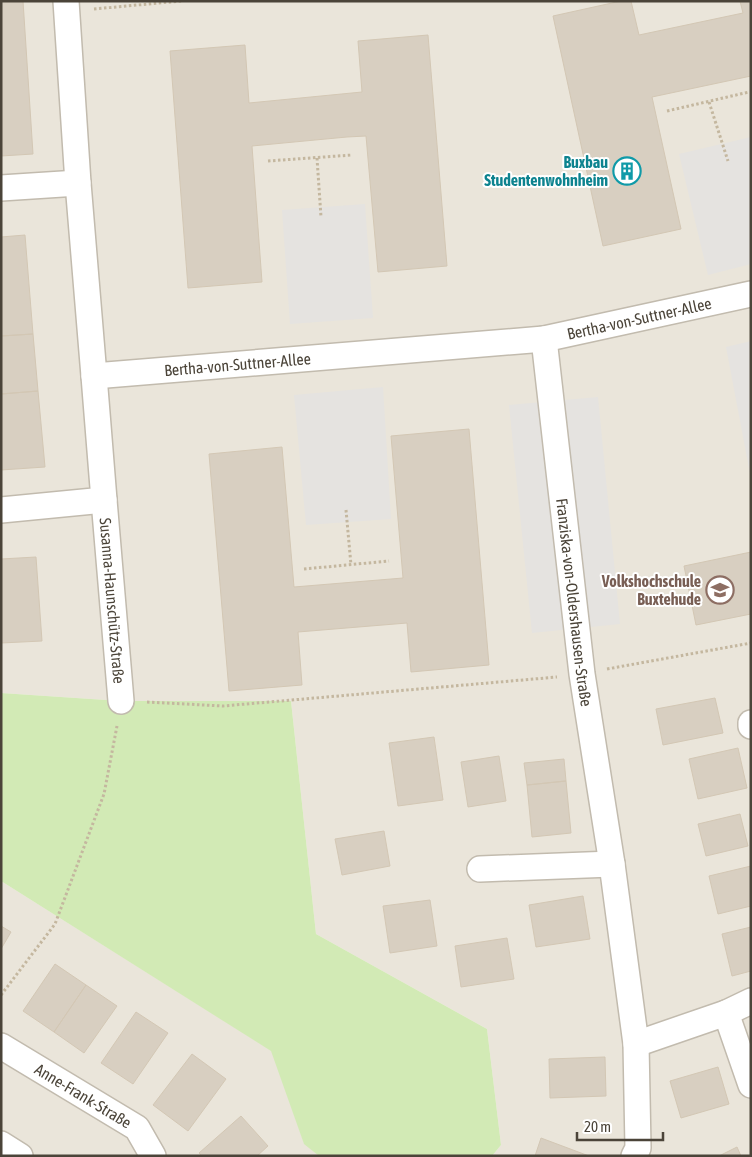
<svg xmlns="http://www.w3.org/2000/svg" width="752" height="1157" viewBox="0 0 752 1157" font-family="'Asap Condensed',sans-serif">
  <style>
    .residential { fill: #eae5da }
    .green { fill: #d2eab5 }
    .parking { fill: #e5e3e0 }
    .building { fill: #d8cfc1; stroke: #d3c7b4 }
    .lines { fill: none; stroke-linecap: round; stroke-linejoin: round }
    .minor-casing { stroke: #c2bbae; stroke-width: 28 }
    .path { stroke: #c4b79f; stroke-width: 3; stroke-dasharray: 2.5 2.5; stroke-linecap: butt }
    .minor { stroke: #fff; stroke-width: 25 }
    .labels { text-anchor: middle; stroke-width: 4; stroke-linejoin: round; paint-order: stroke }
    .culture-label { font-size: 16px; font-weight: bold; fill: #0d838f; stroke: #fff; text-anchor: end }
    .street-label { font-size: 16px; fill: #4b4439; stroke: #fff }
    .education-label { font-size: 16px; font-weight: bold; fill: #785e54; stroke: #fff; text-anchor: end }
  </style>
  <rect width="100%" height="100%" fill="#f6f3ec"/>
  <path class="residential" d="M 1,1 L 751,1 L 751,1156 L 492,1156 L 501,1145 L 487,1029 L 316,934 L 291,701 L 121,701 L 1,693 Z
    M 1,881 L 272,1051 L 304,1143 L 319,1156 L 1,1156 Z"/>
  <path class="green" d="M 1,693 L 121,701 L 291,701 L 316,934 L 487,1029 L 501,1145 L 492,1156 L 319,1156 L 304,1144 L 271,1051 L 1,881 Z"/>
  <path class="parking" d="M 751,137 L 751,264 L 708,275 L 679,154 Z
    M 365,204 L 373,318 L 290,324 L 282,210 Z
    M 751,341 L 751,479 L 726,347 Z
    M 383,387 L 391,519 L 306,525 L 294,395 Z
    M 598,397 L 620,624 L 532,633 L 509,405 Z"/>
  <path class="building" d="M 1,1 L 23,1 L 33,154 L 1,156 Z
    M 621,1 L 631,1 L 639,35 L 743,13 L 740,1 L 751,1 L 751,76 L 652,97 L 681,229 L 603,246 L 553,16 Z
    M 428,35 L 447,266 L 378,272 L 366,136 L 347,137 L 252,146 L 262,282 L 188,288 L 170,51 L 245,45 L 249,103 L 362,92 L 358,41 Z
    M 25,235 L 33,334 L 1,336 L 1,237 Z
    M 33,334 L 38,391 L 1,394 L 1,336 Z
    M 38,391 L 45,467 L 1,470 L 1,394 Z
    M 469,429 L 489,665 L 411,672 L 407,623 L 298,632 L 302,685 L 229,691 L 209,454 L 282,447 L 294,587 L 403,578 L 391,436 Z
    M 751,552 L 751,614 L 696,625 L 684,566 Z
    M 36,557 L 42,641 L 1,643 L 1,559 Z
    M 715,698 L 723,733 L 663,745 L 656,709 Z
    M 434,737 L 443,800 L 398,806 L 389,743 Z
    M 738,748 L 747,788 L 698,799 L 689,759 Z
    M 499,756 L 506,801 L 468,807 L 461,762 Z
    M 564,759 L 566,781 L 527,785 L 524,763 Z
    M 566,781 L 571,833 L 532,837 L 527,785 Z
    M 740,814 L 748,846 L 706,856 L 698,824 Z
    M 384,831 L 390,866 L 342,875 L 335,839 Z
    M 751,866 L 751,906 L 718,914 L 709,876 Z
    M 583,896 L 590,939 L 536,947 L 529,905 Z
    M 430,900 L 437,946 L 390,953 L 383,906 Z
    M 1,926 L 11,932 L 1,949 Z
    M 751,927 L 751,971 L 732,976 L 722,934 Z
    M 507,938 L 514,979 L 461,987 L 455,946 Z
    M 55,964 L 86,985 L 54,1032 L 23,1011 Z
    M 86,985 L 117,1006 L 84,1053 L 54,1032 Z
    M 136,1012 L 168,1033 L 133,1084 L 101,1063 Z
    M 192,1054 L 226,1079 L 188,1131 L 153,1105 Z
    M 605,1057 L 606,1096 L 550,1098 L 549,1059 Z
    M 718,1067 L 729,1104 L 681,1118 L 670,1081 Z
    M 241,1116 L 268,1146 L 257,1156 L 202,1156 L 199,1153 Z
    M 541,1138 L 589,1156 L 535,1156 Z
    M 737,1147 L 741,1156 L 719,1156 Z"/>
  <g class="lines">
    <g class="minor-casing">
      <g id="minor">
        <path id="s1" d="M 66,1 L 78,183 L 94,376 L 544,339 L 751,294"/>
        <path d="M 1,188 L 78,183"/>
        <path id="s2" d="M 544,339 L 582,674 L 612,864 L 636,1044 L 638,1148 L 634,1156"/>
        <path id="s3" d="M 104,500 L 121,701"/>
        <path d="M 1,510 L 104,500 L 94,376"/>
        <path d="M 751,723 L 751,726"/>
        <path d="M 480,869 L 612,864"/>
        <path d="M 726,1013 L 751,1085"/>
        <path d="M 636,1044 L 726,1013 L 751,1001"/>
        <path id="s4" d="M 1,1046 L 137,1128 L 153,1156"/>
        <path d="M 1,1144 L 20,1156"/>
      </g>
    </g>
    <path class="path" d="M 94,9 L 181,1
      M 709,102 L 728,161
      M 667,111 L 749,92
      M 317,158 L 321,217
      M 268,161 L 352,155
      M 346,510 L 351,565
      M 304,569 L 389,561
      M 607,669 L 751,643
      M 147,702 L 223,706 L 557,677
      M 1,995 L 55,924 L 104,794 L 117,726"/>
    <use href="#minor" class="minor"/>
  </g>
  <defs>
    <g id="building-ring" transform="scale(1.4375)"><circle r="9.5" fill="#fff" stroke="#0f9aa8" stroke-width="1.5"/><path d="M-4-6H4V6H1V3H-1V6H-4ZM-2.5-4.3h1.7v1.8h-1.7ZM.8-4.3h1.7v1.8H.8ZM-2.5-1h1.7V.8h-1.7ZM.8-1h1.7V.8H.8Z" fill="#0f9aa8"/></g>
    <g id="university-ring" transform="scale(1.4375)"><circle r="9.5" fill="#fff" stroke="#8d6e63" stroke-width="1.5"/><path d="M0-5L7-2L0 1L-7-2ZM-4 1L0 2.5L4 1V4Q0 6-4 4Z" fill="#8d6e63"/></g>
  </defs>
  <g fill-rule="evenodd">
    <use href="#building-ring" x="627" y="171"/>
    <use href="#university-ring" x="720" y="590"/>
  </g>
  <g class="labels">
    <g class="culture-label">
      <text x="608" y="168">Buxbau<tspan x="608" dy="18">Studentenwohnheim</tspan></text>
    </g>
    <g class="street-label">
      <text dy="6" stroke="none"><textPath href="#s1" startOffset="925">Bertha-von-Suttner-Allee</textPath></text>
      <text dy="6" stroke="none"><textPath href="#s1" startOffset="520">Bertha-von-Suttner-Allee</textPath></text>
      <text dy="6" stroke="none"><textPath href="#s3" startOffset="101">Susanna-Haunschütz-Straße</textPath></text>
      <text dy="6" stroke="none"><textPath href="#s2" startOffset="265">Franziska-von-Oldershausen-Straße</textPath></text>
      <text dy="6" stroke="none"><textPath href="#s4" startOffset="96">Anne-Frank-Straße</textPath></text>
    </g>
    <g class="education-label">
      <text x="701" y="587">Volkshochschule<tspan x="701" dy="18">Buxtehude</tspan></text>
    </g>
  </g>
  <rect width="752" height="1157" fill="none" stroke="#4b4439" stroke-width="5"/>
  <path d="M577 1132v8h86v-8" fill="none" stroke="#4b4439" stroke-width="2.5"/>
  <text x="584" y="1132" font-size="15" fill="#4b4439" stroke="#ffffff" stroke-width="4" paint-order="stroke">20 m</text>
</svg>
